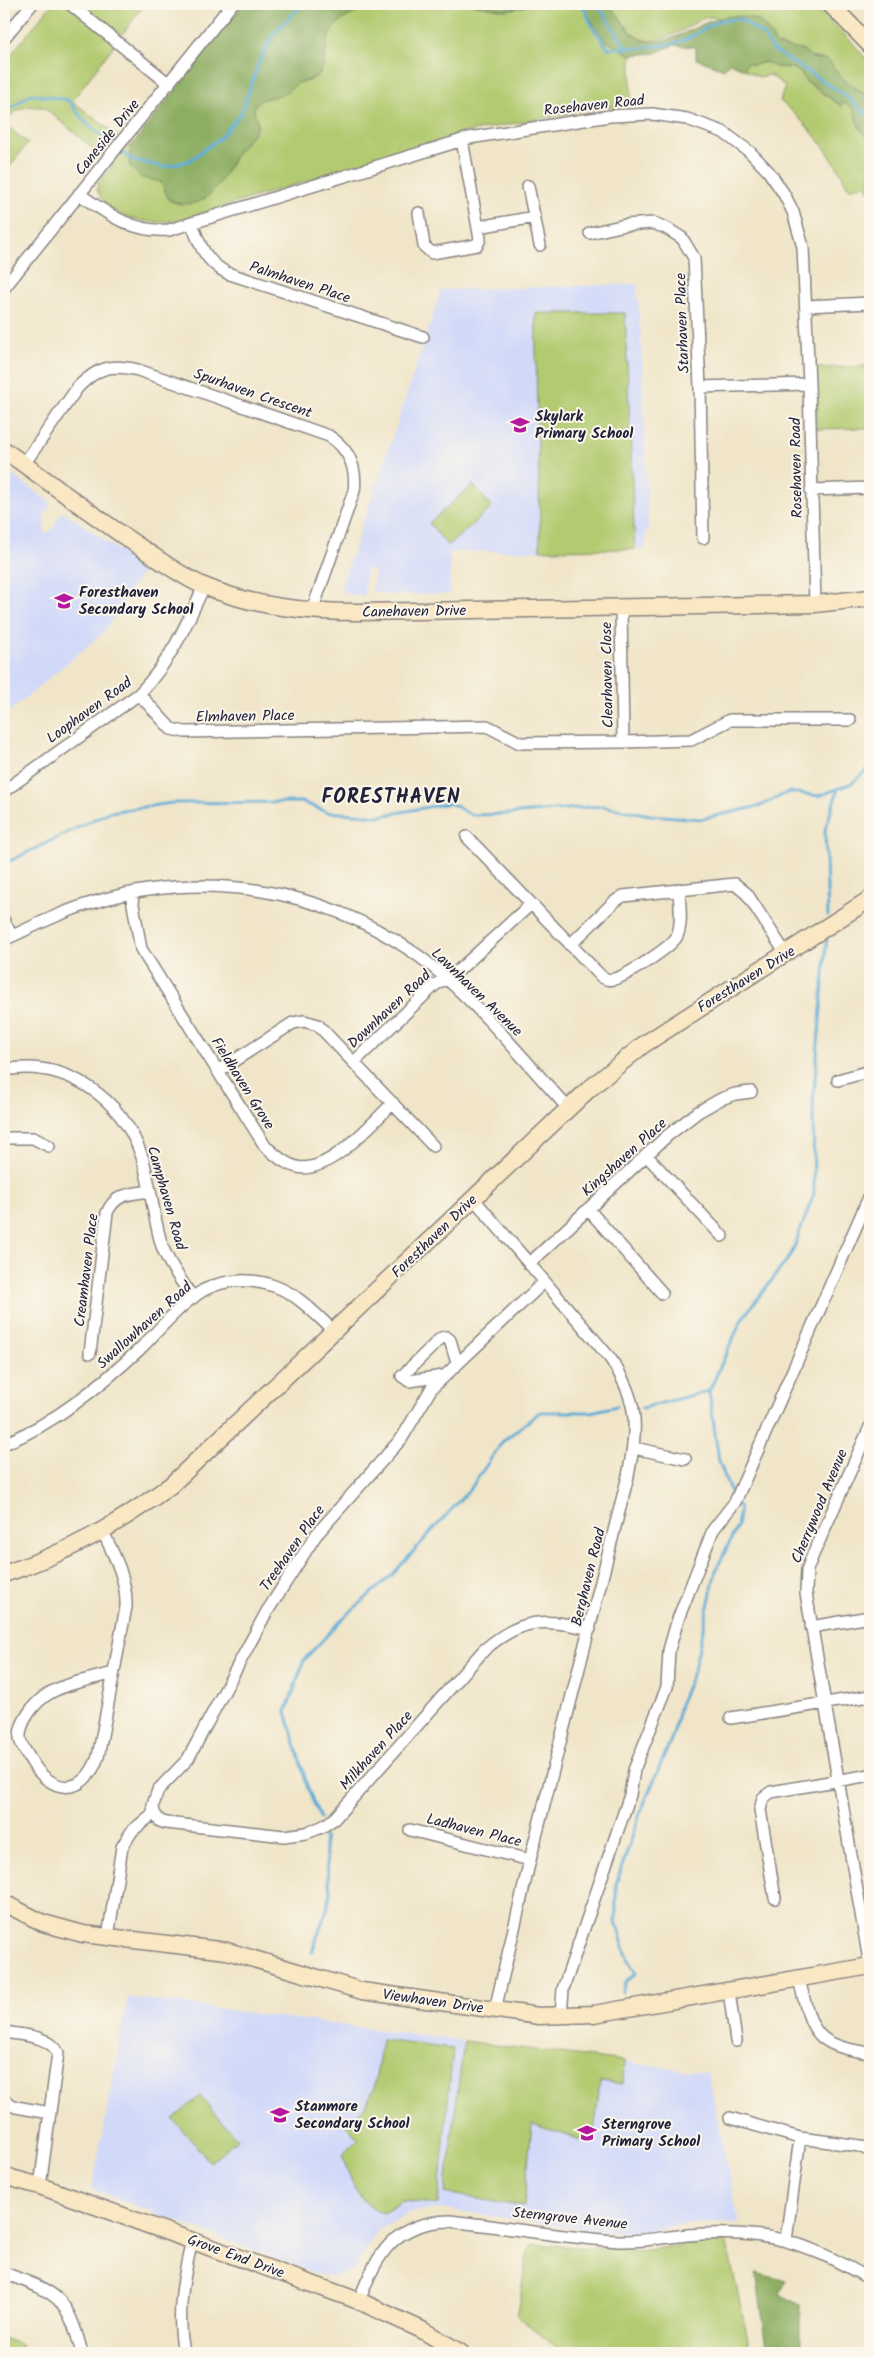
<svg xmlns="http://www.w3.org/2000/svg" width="874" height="2357" viewBox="0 0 874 2357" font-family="Kalam,sans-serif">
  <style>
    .built { fill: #d1d9f9 }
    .green { fill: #b2ca6f; stroke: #6a7655 }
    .forest { fill: #8dae62; stroke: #58684e }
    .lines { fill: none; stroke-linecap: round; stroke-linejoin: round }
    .stream { stroke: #5babd5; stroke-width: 3 }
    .street-casing { stroke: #898482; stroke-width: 14 }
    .secondary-casing { stroke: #898482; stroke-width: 19 }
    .street { stroke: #fff; stroke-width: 11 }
    .secondary { stroke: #fae7c3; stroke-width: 16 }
    .labels { text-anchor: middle; stroke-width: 4; stroke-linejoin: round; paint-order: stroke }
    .street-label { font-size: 15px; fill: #22223b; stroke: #fbf7ec }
    .poi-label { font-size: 15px; font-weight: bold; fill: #22223b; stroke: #fbf7ec; text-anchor: start }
    .district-label { font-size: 20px; font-weight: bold; letter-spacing: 1px; fill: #22223b; stroke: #fbf7ec }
  </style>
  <rect width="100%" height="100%" fill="#fbf7ec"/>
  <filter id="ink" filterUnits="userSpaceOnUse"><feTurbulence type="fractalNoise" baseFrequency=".02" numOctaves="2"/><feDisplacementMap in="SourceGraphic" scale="10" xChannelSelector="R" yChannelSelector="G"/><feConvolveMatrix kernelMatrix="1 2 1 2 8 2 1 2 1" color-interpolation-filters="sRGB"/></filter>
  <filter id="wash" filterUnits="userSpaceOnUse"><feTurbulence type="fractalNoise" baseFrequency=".0096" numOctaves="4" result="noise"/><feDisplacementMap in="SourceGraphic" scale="20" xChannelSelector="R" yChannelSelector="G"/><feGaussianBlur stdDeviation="1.12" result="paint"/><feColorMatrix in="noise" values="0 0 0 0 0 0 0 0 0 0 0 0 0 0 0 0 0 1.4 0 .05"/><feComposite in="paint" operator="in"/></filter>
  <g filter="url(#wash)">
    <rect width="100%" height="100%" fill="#f0e5c8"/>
    <path class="built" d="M 637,284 L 642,357 L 648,531 L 645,531 L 646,549 L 450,552 L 450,594 L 393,595 L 371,591 L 375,571 L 366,569 L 364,597 L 343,592 L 340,589 L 390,445 L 441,290 Z
      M 4,469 L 51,503 L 44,517 L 45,535 L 54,527 L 56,521 L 63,511 L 144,569 L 104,632 L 4,716 Z
      M 128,1997 L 708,2073 L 739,2223 L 684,2224 L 638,2233 L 601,2232 L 443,2209 L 411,2212 L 377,2231 L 352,2271 L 325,2277 L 92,2189 Z"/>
    <path class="green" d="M 52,4 L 145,4 L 72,101 L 131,146 L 129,163 L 149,180 L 154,179 L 161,182 L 169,200 L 181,205 L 231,165 L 236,154 L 256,131 L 258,123 L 254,112 L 255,104 L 261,99 L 285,93 L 297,83 L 309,81 L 324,66 L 327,39 L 332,28 L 338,22 L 358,11 L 379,4 L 470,4 L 506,10 L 535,4 L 580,4 L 605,40 L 631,55 L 631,105 L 599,108 L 467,132 L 183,219 C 155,226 109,222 97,190 L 98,183 L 113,166 L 45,108 C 27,104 15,108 4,124 L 28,143 L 4,174 L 4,63 Z
      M 609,4 L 813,4 L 852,42 L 870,64 L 870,98 L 839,76 L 828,60 L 813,58 L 804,51 L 777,45 L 765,27 C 752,25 718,16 707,17 C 700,19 690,26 683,30 C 639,52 636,38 609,4 Z
      M 765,62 L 776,67 L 792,68 L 801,73 L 806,82 L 841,106 L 842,103 L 848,104 L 854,111 L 859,127 L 870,141 L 870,193 L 866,184 L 849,189 C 832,154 810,126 780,101 L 785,86 L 770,75 L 759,77 L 744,69 L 746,63 L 754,65 Z
      M 536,313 L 625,313 L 635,549 L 540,550 C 540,471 535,392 536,313 Z
      M 870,366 L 870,428 L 817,429 L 814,368 Z
      M 473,485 L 492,507 L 448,546 L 429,523 Z
      M 382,2040 L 453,2049 L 438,2204 L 402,2201 L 384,2213 C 359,2208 349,2176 342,2155 L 358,2139 L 346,2125 L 365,2106 L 374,2089 Z
      M 464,2041 L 624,2061 L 623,2084 L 600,2081 L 593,2144 L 532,2124 L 524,2207 L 445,2193 Z
      M 200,2096 L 237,2139 L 210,2162 L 173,2119 Z
      M 726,2240 L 751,2353 L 555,2353 L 556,2347 L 517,2316 C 523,2292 522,2267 531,2244 L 638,2251 Z
      M 4,2338 L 22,2345 L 23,2353 L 4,2353 Z"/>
    <path class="forest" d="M 243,4 L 379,4 C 348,15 328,20 325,55 C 324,63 323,71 317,76 C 312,80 305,81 299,83 C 293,85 289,91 283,94 C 273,98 264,97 255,104 L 254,112 L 258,123 C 254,136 242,143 236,154 C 220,181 208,216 169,200 L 161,182 L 141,178 L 130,166 L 129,163 L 131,146 Z
      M 470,4 L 535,4 L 506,10 Z
      M 580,4 L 609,4 C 618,15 628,35 643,40 C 678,52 712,0 759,21 C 766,26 771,38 777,45 L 804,51 L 813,58 L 828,60 L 840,76 L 870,98 L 870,141 C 867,137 863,133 860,128 C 854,118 857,106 843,103 L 841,106 L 813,85 L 806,82 L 801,73 L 792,68 L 776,67 L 765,62 L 754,65 L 747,63 L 744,69 L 729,63 L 724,69 L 696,59 L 696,47 L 674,45 L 655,53 L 631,55 L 605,40 Z
      M 756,2273 L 786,2281 L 780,2294 L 800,2305 L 800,2339 L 805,2353 L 768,2353 Z"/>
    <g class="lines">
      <path class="stream" d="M 504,4 L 509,6 L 513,4
        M 582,4 L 593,28 L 608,48 L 640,48 L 672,44 L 689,38 L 718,21 L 740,19 L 763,35 L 773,50 L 842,93 L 870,117
        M 597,4 L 627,48
        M 4,113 L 31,94 L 68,100 L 86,123 L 132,160 L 164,167 L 189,161 L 220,138 L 241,113 L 260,60 L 274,33 L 303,4
        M 4,864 L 109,812 L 172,803 L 302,802 L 327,812 L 380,816 L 450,803 L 472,815 L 507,814 L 602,806 L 650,815 L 701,819 L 760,806 L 789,792 L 819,796 L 852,783 L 870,767
        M 828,916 L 825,830 L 838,789
        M 709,1391 L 719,1461 L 733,1499
        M 642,1408 L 709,1391 L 742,1319 L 791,1255 L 814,1194 L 813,1103 L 827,938
        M 320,1818 L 308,1789 L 286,1712 L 304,1660 L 341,1620 L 392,1575 L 471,1488 L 503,1441 L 540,1412 L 591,1412 L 617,1406
        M 312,1952 L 328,1906 L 330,1892 L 324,1837
        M 622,1992 L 625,1982 L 636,1973 L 628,1960 L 616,1922 L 616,1884 L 641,1811 L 673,1735 L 681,1700 L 694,1670 L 716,1570 L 737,1527 L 740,1508 L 737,1504"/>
    </g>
  </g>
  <g filter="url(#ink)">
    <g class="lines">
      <g class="street-casing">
        <path id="street" d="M 70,4 L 169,84
          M 4,38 L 32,4
          M 528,186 L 540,245
          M 79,194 C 108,214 133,233 169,230 L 469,138 L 610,116 L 652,114 L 687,119 L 723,132 L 750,152 L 769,172 L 784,194 L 793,212 L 803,247 L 809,384 L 815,604
          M 419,213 L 424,246 L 432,253 L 477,245 L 480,239 L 462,140
          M 192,224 C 200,246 206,262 227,273 L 423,337
          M 478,227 L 535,217
          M 590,233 L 625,225 L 653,223 L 666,228 L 682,238 L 694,258 L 700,387 L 703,538
          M 4,288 L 232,4
          M 806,306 L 870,303
          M 700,387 L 809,384
          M 24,464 L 78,387 C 98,367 111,364 138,370 L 329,436 C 349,449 357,468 354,491 L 312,611
          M 811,490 L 870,488
          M 621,607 L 623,742
          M 139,694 L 171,729 L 185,732 L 487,726 L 520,743 L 623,742 L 691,740 L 730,720 L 850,720
          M 4,791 L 139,694 C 170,662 186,626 204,586
          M 467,837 L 597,972 C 601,977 607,981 614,979 C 625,977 673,946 677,936 C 683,922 679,903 679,889
          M 131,893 L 141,949 L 265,1146 C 275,1154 284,1164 297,1167 C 328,1175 372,1123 393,1103
          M 4,921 L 12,936
          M 4,940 C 34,926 63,911 95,902 C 203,869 320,888 413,952 C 468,990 522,1058 568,1108
          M 570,945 L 614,902 L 623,896 L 735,884 L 747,894 L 786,954
          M 354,1062 L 435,985 L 459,970 L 531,904
          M 4,1070 C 67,1059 122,1098 142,1157 C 151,1186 153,1217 162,1246 C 169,1265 182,1282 193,1298
          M 218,1071 L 293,1023 L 304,1021 L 318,1025 L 433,1146
          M 838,1080 L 870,1071
          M 4,1138 L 33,1138 L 49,1146
          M 646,1155 L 722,1236
          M 473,1198 L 610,1358 C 639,1401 638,1426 628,1476 L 530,1860 L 495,2010
          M 588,1209 L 662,1293
          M 529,1264 L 667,1136 L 698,1112 L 721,1099 L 735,1094 L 751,1092
          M 544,1282 L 431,1389 L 402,1438 L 316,1535 L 266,1613 L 188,1759 L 158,1790 L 153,1805 L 154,1813 L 160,1821 L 166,1823 L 284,1836 L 306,1833 L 322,1827 L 334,1819 L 484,1650 C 521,1618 544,1618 590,1629
          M 90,1353 L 107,1213 C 115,1193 131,1194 150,1191
          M 443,1376 L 409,1381 L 402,1376 L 441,1338 L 446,1337 L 450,1340 L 457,1363
          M 4,1444 C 55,1423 100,1386 140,1349 C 160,1329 180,1304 204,1290 C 225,1279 251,1278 274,1286 C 298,1294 316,1315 334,1331
          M 634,1448 L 685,1459
          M 103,1532 C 115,1557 127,1579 126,1607 L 98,1757 C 83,1798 50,1794 30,1759 C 26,1752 21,1746 20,1738 C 19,1722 35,1702 48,1694 C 66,1683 93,1679 113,1673
          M 811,1627 L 870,1617
          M 731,1718 L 870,1696
          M 410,1830 L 530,1860
          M 775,1898 L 760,1810 L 763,1798 L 771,1792 L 870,1775
          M 108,1937 L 122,1847 L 132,1831 L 154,1813
          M 870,1966 L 806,1593 L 807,1570 L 812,1557 L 870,1427
          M 799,1979 C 812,2032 813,2045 870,2053
          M 729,1991 L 736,2041
          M 561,2016 L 563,1989 L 630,1795 L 634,1770 L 667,1687 L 669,1650 L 678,1619 L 713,1530 L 735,1502 L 870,1195
          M 4,2032 C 21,2035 49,2035 58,2053 L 40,2186
          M 4,2101 L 16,2107 L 50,2113
          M 730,2118 L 800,2138 L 860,2146 L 870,2151
          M 786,2240 L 800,2138
          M 4,2273 C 57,2293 67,2295 82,2353
          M 359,2301 C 377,2254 394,2222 450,2221 C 506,2227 563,2238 619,2241 C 642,2242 665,2237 687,2235 C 768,2229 801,2240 870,2279
          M 184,2353 C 176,2312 183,2280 192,2240"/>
      </g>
      <g class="secondary-casing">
        <path id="secondary" d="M 830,4 L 870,45
          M 4,450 C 51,483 97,519 146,551 C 164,563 183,577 204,586 C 254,607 307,612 360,612 L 815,604 L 870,598
          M 4,1574 C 70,1552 115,1526 171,1485 L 588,1090 L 643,1045 L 870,899
          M 4,1903 L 43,1923 L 83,1934 L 227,1951 L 362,1991 L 539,2016 L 594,2014 L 870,1966
          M 4,2176 L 40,2186 L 359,2301 L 422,2330 L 461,2353"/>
      </g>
      <use href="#street" class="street"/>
      <use href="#secondary" class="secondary"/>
    </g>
  </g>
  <defs>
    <g id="school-bare" transform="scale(1.5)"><path d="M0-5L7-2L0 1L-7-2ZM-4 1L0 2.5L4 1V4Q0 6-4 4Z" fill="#b5179e" stroke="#fbf7ec" stroke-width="2.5" paint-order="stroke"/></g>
  </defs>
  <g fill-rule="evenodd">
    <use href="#school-bare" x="520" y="425"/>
    <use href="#school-bare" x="64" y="601"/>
    <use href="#school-bare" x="280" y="2115"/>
    <use href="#school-bare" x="587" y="2133"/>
  </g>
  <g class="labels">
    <g class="street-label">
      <text transform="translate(594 105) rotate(-6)" y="5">Rosehaven Road</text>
      <text transform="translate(107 137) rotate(-51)" y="5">Caneside Drive</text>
      <text transform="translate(300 282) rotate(18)" y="5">Palmhaven Place</text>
      <text transform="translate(682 323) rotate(-92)" y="5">Starhaven Place</text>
      <text transform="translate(253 393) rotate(19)" y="5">Spurhaven Crescent</text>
      <text transform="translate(796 468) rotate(-91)" y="5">Rosehaven Road</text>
      <text transform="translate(414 611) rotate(-1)" y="5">Canehaven Drive</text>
      <text transform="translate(607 675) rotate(-91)" y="5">Clearhaven Close</text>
      <text transform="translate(89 710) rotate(-36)" y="5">Loophaven Road</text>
      <text transform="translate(245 716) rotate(-1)" y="5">Elmhaven Place</text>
      <text transform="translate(746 979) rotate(-32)" y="5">Foresthaven Drive</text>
      <text transform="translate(477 992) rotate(44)" y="5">Lawnhaven Avenue</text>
      <text transform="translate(389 1009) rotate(-43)" y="5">Downhaven Road</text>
      <text transform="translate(243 1083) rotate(58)" y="5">Fieldhaven Grove</text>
      <text transform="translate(624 1157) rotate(-42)" y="5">Kingshaven Place</text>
      <text transform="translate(167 1198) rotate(74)" y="5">Camphaven Road</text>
      <text transform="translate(434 1236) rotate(-44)" y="5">Foresthaven Drive</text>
      <text transform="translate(86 1270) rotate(-83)" y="5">Creamhaven Place</text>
      <text transform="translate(144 1325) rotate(-42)" y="5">Swallowhaven Road</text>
      <text transform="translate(819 1506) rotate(-67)" y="5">Cherrywood Avenue</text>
      <text transform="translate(292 1548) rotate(-55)" y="5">Treehaven Place</text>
      <text transform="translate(588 1577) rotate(-76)" y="5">Berghaven Road</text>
      <text transform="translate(376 1750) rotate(-48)" y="5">Milkhaven Place</text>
      <text transform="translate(474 1830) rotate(14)" y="5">Ladhaven Place</text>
      <text transform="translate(433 2001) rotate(8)" y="5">Viewhaven Drive</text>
      <text transform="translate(570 2218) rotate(6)" y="5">Sterngrove Avenue</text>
      <text transform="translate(236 2256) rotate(20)" y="5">Grove End Drive</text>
    </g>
    <g class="poi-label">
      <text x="535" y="421">Skylark<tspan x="535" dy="17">Primary School</tspan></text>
      <text x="79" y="597">Foresthaven<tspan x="79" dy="17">Secondary School</tspan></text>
      <text x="295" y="2111">Stanmore<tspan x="295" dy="17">Secondary School</tspan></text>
      <text x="602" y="2129">Sterngrove<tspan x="602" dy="17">Primary School</tspan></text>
    </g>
    <g class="district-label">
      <text x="391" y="803">FORESTHAVEN</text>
    </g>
  </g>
  <rect width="874" height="2357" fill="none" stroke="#fbf7ec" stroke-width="20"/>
</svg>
